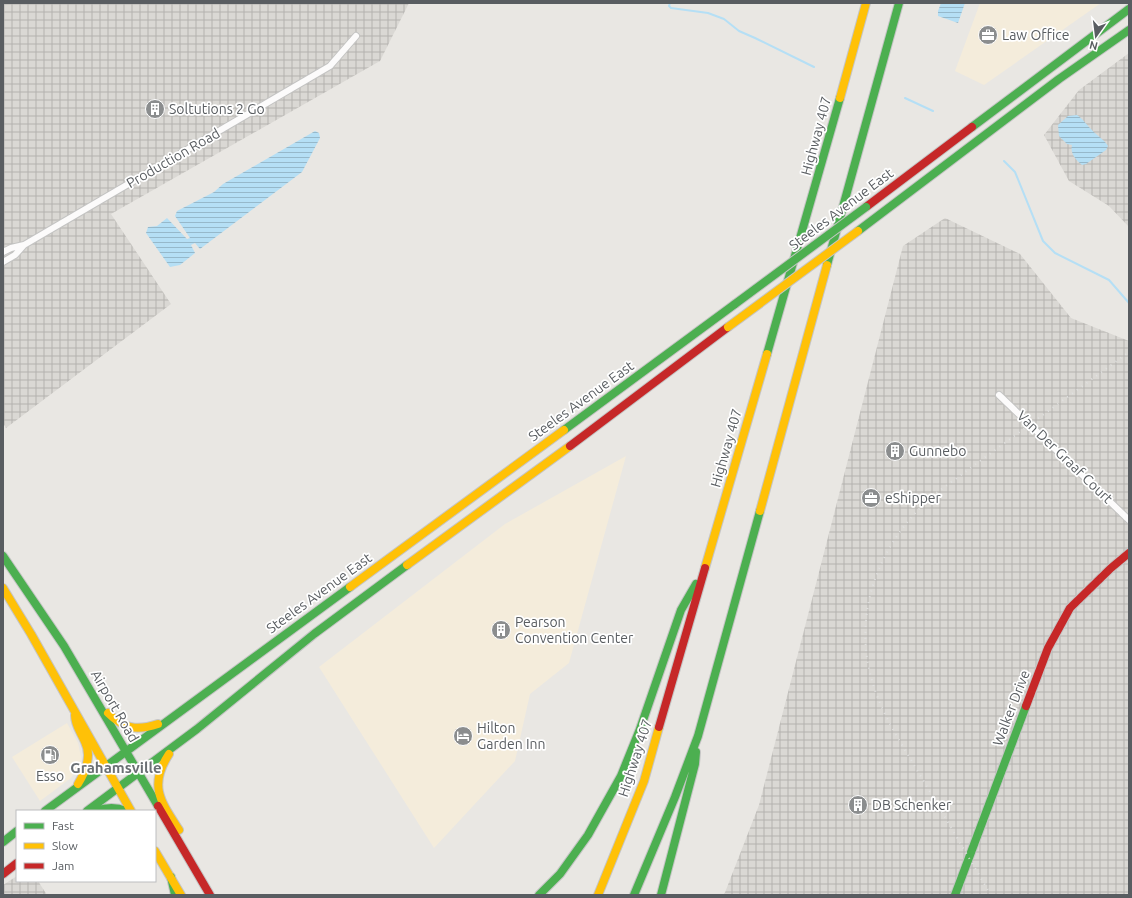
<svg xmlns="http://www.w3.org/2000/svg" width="1132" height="898" viewBox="0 0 1132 898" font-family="Ubuntu,sans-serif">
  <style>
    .commercial { fill: #f4ecdb }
    .industrial { fill: url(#industrial-grid) }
    .water { fill: url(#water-rules) }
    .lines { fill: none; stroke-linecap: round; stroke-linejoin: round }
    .stream { stroke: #b5dff5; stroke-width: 2 }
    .street-casing { stroke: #c4c4c3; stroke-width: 8 }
    .fast-casing { stroke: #c5c5c5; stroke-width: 10 }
    .slow-casing { stroke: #c5c5c5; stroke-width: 10 }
    .jam-casing { stroke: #c5c5c5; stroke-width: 10 }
    .street { stroke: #fcfbfb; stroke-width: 6 }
    .fast { stroke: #4caf50; stroke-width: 8 }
    .slow { stroke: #ffc107; stroke-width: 8 }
    .jam { stroke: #c62828; stroke-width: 8 }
    .rail { stroke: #e1e1e0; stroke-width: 2; stroke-dasharray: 1 5; stroke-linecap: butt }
    .fast-bridge-casing { stroke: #c5c5c5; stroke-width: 10; stroke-linecap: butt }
    .slow-bridge-casing { stroke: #c5c5c5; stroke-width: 10; stroke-linecap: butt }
    .fast-bridge { stroke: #4caf50; stroke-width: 8 }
    .slow-bridge { stroke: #ffc107; stroke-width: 8 }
    .labels { text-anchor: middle; stroke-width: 3.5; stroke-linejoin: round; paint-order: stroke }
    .poi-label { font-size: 14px; fill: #595d61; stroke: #fff; text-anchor: start }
    .street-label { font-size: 14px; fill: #595d61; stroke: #fff }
    .neighbourhood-label { font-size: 15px; font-weight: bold; fill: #6a6f73; stroke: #fff }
  </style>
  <defs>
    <pattern id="industrial-grid" width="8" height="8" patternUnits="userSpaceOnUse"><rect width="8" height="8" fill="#dad8d4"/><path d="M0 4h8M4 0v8" fill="none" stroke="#b4b2af"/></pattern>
    <pattern id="water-rules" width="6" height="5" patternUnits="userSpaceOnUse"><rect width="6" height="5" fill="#b5dff5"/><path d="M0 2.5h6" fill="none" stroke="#96b8ca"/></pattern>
  </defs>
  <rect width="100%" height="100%" fill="#e9e7e3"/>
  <path class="commercial" d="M 980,3 L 1101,3 L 984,85 L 955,71 Z
    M 626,456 L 569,663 L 530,694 L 515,761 L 434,848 L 319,667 L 505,524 Z
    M 67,723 L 78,743 L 81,757 L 80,765 L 71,778 L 40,801 L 12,757 Z"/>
  <path class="industrial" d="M 3,3 L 409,3 L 380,61 L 111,214 L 171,304 L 6,428 L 3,423 Z
    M 1129,53 L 1129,227 L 1109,206 L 1069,181 L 1044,135 L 1079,90 Z
    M 945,218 L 1020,254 L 1071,318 L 1129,341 L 1129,895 L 724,895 L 759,805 L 903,246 Z
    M 17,876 L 17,881 L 38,881 L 47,895 L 3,895 L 3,885 Z"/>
  <path class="water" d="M 941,3 L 965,3 L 958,23 L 938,16 L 938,11 Z
    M 1077,115 C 1083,119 1086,124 1091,129 C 1096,135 1104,139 1108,146 L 1106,150 L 1086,164 L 1082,165 C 1075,159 1070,153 1072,145 L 1067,144 L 1059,136 L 1058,125 L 1068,116 Z
    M 315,131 L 319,133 L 320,138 L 302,172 L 200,249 L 195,243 L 191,245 L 195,253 L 180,265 L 170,267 L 146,233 L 148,227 L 157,226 L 167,218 L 187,239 L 190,238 L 175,216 L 177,211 L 214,192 L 223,184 Z"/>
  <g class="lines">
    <path class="stream" d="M 670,3 L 669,6 L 671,8 L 708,13 L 724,19 L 739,31 L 755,38 L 814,67
      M 905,98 L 933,111
      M 1004,161 L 1015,172 L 1043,241 L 1055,253 L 1109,280 L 1129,303"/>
    <g class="street-casing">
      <path id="street" d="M 3,252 L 11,248 L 24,245
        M 3,262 L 15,255 L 24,245 L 330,66 L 356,36
        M 999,395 L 1129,520"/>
    </g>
    <g class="fast-casing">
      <path id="fast" d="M 972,127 L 1129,9
        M 858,231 L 1059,79 L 1129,30
        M 827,265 L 899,3
        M 767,354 L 840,98
        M 564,430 L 735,304
        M 3,556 L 64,646 L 158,806
        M 45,811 L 350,587
        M 87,811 L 197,729 L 314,634 L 407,565
        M 97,811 C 107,807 116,807 126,811
        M 3,842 L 17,831
        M 171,877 L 175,895
        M 539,895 L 560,874 L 588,835 L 621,776 L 640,729 L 681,610 L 696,584
        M 634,895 L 675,797 L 698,736 L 760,511
        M 661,895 L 695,764 L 696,752
        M 955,895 L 1026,706"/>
    </g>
    <g class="slow-casing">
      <path id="slow" d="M 840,98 L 866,3
        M 760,511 L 827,265
        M 407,565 L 570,446
        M 705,568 L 767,354
        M 350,587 L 564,430
        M 3,588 L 31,634 L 131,811
        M 108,713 C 124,729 137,731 158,724
        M 75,715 C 75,726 81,732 85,742 C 92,756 86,771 78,784
        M 169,754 C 148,786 161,802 179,830
        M 155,851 L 181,895
        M 598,895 L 644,781 L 659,727"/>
    </g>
    <g class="jam-casing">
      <path id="jam" d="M 866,207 L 972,127
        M 570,446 L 728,327
        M 1026,706 L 1048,648 L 1070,608 L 1111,568 L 1129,553
        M 659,727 L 705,568
        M 158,806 L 210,895
        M 3,874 L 17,863"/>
    </g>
    <use href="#street" class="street"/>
    <use href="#fast" class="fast"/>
    <use href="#slow" class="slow"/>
    <use href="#jam" class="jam"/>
    <path class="rail" d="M 991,895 C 967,855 944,815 920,775 C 903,746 883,717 873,684 C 850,611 881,537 939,491 L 1129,352"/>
    <g class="fast-bridge-casing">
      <path id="fast-bridge" d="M 735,304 L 866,207"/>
    </g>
    <g class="slow-bridge-casing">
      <path id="slow-bridge" d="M 728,327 L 858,231"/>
    </g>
    <use href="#fast-bridge" class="fast-bridge"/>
    <use href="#slow-bridge" class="slow-bridge"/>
  </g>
  <defs>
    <g id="office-disc" transform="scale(1)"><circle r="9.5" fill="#8b8d8e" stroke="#fff"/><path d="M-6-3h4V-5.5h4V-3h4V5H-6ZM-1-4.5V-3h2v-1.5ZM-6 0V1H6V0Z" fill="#fff"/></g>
    <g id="building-disc" transform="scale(1)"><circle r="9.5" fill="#8b8d8e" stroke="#fff"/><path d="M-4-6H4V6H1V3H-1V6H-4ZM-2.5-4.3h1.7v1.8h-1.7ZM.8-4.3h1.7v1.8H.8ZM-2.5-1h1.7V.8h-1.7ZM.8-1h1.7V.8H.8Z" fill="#fff"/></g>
    <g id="hotel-disc" transform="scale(1)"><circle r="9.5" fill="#8b8d8e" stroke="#fff"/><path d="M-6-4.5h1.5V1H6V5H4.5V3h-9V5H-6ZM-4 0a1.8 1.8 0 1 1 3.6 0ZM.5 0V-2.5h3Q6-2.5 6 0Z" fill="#fff"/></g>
    <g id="fuel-disc" transform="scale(1)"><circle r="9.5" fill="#8b8d8e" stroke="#fff"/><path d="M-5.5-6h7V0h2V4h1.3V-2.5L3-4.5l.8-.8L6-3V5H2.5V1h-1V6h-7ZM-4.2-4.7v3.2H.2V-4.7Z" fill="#fff"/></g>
  </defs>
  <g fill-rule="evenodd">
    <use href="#office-disc" x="988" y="35"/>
    <use href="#building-disc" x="155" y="109"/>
    <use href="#building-disc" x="895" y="451"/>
    <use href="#office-disc" x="871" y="498"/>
    <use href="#building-disc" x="501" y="630"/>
    <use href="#hotel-disc" x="463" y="736"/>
    <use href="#fuel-disc" x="50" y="755"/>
    <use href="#building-disc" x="858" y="805"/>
  </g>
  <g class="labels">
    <g class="poi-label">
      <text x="1002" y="40">Law Office</text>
      <text x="169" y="114">Soltutions 2 Go</text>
      <text x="909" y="456">Gunnebo</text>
      <text x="885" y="503">eShipper</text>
      <text x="515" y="627">Pearson<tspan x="515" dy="16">Convention Center</tspan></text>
      <text x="477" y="733">Hilton<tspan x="477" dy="16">Garden Inn</tspan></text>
      <text x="50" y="781" text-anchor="middle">Esso</text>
      <text x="872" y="810">DB Schenker</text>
    </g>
    <g class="street-label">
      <text transform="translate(816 136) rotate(-75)" y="5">Highway 407</text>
      <text transform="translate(173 158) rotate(-30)" y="5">Production Road</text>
      <text transform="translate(841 209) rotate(-37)" y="5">Steeles Avenue East</text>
      <text transform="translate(581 401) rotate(-36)" y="5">Steeles Avenue East</text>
      <text transform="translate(726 448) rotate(-74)" y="5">Highway 407</text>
      <text transform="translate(1065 457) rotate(44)" y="5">Van Der Graaf Court</text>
      <text transform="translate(319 593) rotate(-36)" y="5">Steeles Avenue East</text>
      <text transform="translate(115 706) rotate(60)" y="5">Airport Road</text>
      <text transform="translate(1011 708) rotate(-69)" y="5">Walker Drive</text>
      <text transform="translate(635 758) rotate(-72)" y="5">Highway 407</text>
    </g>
    <g class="neighbourhood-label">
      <text x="116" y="773">Grahamsville</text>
    </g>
  </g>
  <rect width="1132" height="898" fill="none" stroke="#595d61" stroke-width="8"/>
  <rect x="16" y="810" width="140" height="72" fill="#ffffff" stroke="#bdbec0"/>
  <rect x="24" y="823" width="20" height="6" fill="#4caf50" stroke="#bdbec0"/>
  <text x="52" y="830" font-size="12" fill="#595d61">Fast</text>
  <rect x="24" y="843" width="20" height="6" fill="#ffc107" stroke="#bdbec0"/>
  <text x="52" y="850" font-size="12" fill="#595d61">Slow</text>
  <rect x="24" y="863" width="20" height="6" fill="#c62828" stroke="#bdbec0"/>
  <text x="52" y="870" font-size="12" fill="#595d61">Jam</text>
  <g transform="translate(1096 36) rotate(194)" stroke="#ffffff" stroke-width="3" paint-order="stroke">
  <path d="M0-3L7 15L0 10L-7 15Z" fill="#595d61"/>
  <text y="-6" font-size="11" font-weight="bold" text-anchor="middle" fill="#595d61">N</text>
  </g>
</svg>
